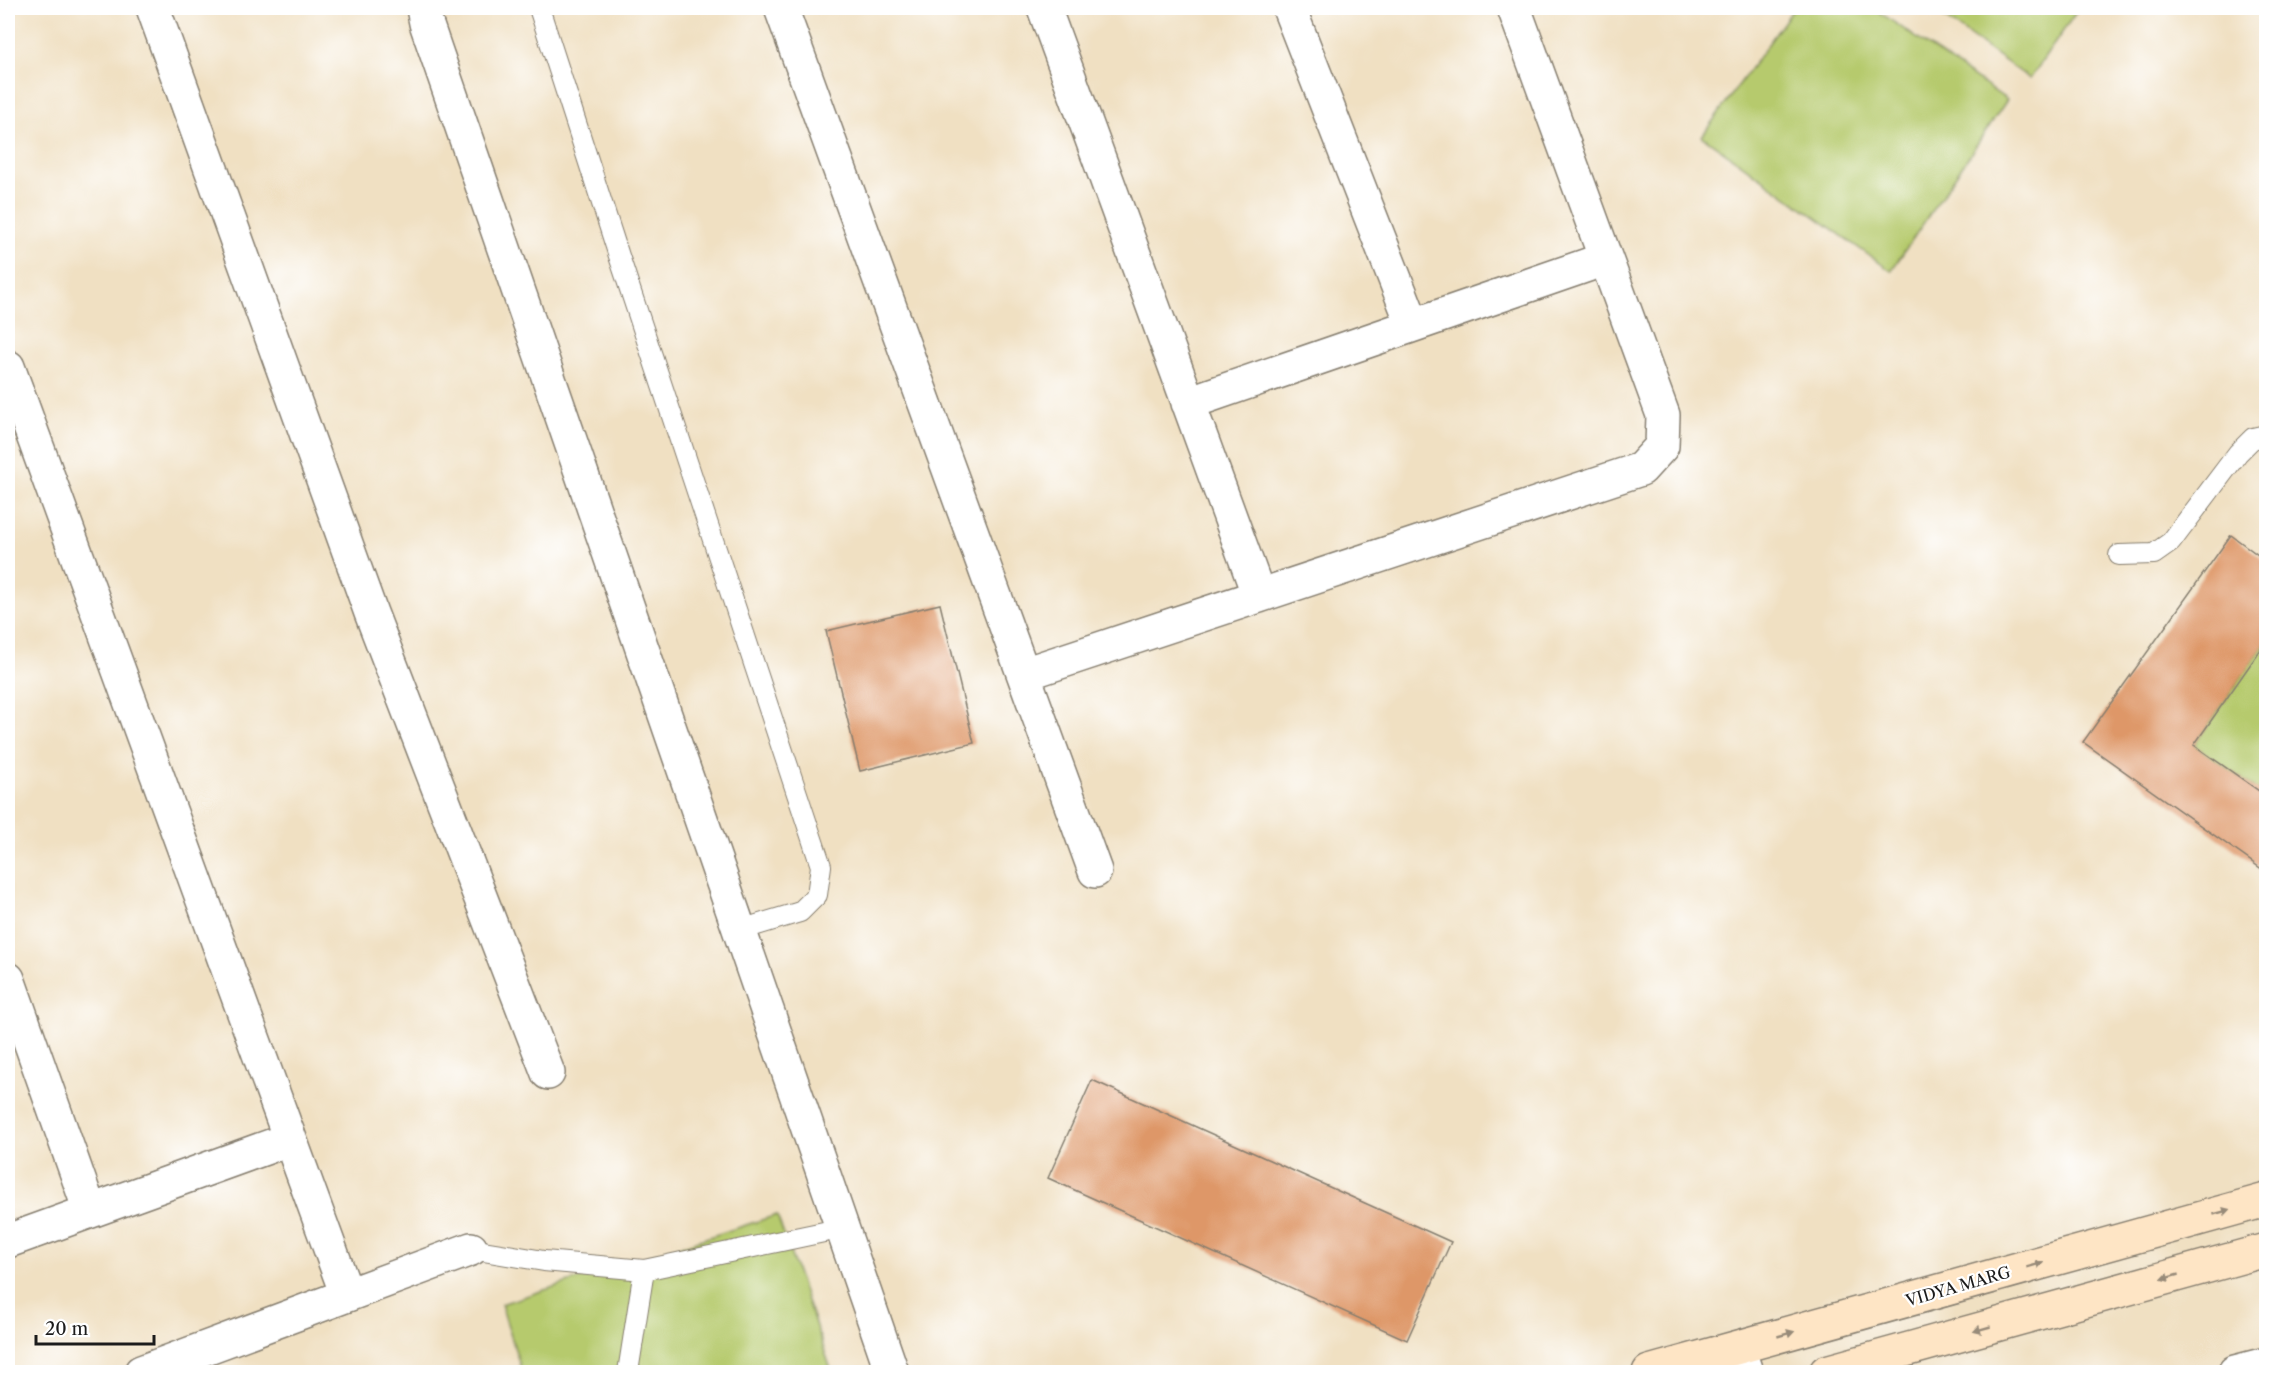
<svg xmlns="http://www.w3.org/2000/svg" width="2274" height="1380" viewBox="0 0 2274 1380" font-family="'Libre Caslon Text',serif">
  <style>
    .green { fill: #b6ca6d; stroke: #697344; stroke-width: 1.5 }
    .building { fill: #de9767 }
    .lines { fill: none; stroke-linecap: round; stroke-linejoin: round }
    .service-casing { stroke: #867e6f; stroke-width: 22 }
    .minor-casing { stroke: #867e6f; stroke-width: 36 }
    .tertiary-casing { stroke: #867e6f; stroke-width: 36 }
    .secondary-casing { stroke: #867e6f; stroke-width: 36 }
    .service { stroke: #fff; stroke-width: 20 }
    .minor { stroke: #fff; stroke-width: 33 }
    .tertiary { stroke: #fff; stroke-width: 33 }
    .secondary { stroke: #fee5c5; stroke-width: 33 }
    .oneway { fill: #988b79 }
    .labels { text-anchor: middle; stroke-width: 4.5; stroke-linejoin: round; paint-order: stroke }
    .street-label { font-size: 16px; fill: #1c1c1c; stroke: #fff }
  </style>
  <rect width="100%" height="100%" fill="#fff"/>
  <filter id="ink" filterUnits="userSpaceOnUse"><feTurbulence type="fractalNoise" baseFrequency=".0167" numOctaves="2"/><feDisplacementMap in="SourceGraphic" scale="12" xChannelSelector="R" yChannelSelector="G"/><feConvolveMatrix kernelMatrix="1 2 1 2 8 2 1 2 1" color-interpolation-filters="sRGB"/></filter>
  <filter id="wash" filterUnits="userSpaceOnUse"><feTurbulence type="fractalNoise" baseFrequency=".008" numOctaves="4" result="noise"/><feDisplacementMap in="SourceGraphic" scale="24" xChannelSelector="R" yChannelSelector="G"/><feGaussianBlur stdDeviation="1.35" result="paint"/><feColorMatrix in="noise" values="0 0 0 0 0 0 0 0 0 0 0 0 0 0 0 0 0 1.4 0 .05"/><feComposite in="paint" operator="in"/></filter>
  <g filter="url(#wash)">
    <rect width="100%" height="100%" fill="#f0e0c2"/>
    <path class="green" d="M 1794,8 L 1873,8 L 2007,100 L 1891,271 L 1702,136 Z
      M 1931,8 L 2079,8 L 2030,79 Z
      M 2266,642 L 2266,796 L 2194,745 Z
      M 777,1215 L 832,1372 L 522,1372 L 501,1304 Z"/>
    <g id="blocks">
      <path class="building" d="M 2231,535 L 2266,561 L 2266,642 L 2194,745 L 2266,796 L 2266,872 L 2083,742 Z
        M 940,604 L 974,743 L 860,771 L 826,631 Z
        M 1092,1080 L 1451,1242 L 1407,1340 L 1048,1178 Z"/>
    </g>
  </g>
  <g filter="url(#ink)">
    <use href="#blocks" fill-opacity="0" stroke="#867e6f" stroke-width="1.5"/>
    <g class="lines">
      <g class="service-casing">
        <path id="service" d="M 539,8 L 619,256 L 821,866 L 817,895 L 800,912 L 740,930
          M 2119,555 L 2154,554 L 2171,542 L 2238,453 L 2253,438 L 2266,435
          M 471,1249 L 544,1261 L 644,1270 L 843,1228
          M 628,1372 L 644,1270"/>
      </g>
      <g class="minor-casing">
        <path id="minor" d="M 153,8 L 371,613 L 548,1073
          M 781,8 L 1095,871
          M 1044,8 L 1259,596
          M 1289,8 L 1413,325
          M 8,367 L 347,1295
          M 1188,403 L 1605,259
          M 1024,674 L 1641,469 L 1662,446 L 1663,415 L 1514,8
          M 8,979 L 90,1211
          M 8,1241 L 290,1139
          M 1738,1348 L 1746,1372
          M 141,1372 L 471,1249
          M 2235,1372 L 2266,1364"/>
      </g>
      <g class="tertiary-casing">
        <path id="tertiary" d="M 423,8 L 426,23 L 892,1372"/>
      </g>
      <g class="secondary-casing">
        <path id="secondary" d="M 1649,1372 L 2266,1200
          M 1826,1372 L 2266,1250"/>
      </g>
      <use href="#service" class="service"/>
      <use href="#minor" class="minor"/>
      <use href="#tertiary" class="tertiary"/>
      <use href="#secondary" class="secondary"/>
    </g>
    <defs><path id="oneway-solid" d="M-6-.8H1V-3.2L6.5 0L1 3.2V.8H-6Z" transform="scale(1.5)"/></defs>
    <g class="oneway">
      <use href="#oneway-solid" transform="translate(2222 1212) rotate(-16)"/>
      <use href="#oneway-solid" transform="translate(2035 1265) rotate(-16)"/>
      <use href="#oneway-solid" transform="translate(2170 1277) rotate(164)"/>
      <use href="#oneway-solid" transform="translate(1982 1329) rotate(164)"/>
      <use href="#oneway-solid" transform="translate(1786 1334) rotate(-16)"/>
    </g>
  </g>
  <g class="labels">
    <g class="street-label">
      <text transform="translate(1958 1286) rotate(-16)" y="6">VIDYA MARG</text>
    </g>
  </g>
  <rect width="2274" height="1380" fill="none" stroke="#fff" stroke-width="30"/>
  <path d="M36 1335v9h118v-9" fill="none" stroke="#1c1c1c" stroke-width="3"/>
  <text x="45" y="1335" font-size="18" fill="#1c1c1c" stroke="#ffffff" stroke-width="4.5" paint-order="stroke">20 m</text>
</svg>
